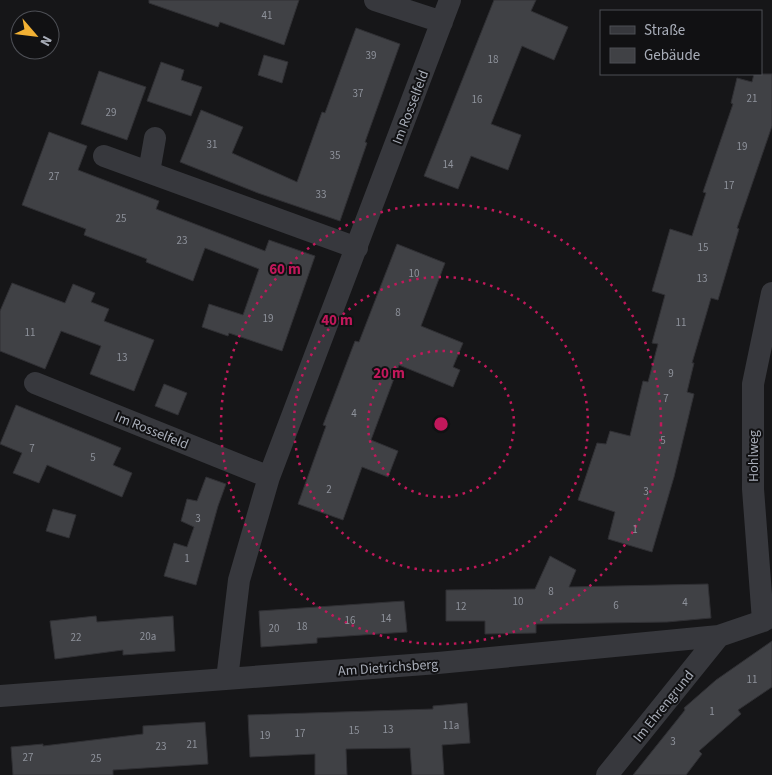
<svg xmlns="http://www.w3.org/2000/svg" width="772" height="775" viewBox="0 0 772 775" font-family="'Source Sans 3',sans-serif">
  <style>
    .building { fill: #404145; stroke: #303034 }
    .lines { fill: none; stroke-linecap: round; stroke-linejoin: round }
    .minor { stroke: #37383d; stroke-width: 22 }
    .ring { fill: none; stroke: #c2185b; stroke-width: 2.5; stroke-dasharray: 2.5 5 }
    .labels { text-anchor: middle; stroke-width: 4; stroke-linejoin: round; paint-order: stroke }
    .number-label { font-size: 11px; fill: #8e929b }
    .street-label { font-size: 14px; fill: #a8adb8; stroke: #111113 }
    .centre { fill: #c2185b; stroke: #111113; stroke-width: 2.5 }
    .ring-label { font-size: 15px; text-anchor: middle; font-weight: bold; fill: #c2185b; stroke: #111113; stroke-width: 4; stroke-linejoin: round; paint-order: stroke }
  </style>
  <rect width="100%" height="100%" fill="#161618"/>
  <path class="building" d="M 149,0 L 299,0 L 284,45 L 220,22 L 218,27 L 149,3 Z
    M 494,0 L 536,0 L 531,11 L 568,27 L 554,60 L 522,46 L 491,124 L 521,135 L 508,170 L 471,156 L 458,189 L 424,176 Z
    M 356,28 L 400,44 L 365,142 L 367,143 L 340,221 L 258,193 L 180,162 L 201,110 L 243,127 L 232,153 L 297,182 L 322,112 L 325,113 Z
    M 264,55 L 288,62 L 282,83 L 258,75 Z
    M 161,62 L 184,70 L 181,80 L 202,87 L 191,116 L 147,101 Z
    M 99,71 L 146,87 L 127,140 L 81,124 Z
    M 754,74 L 772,74 L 772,126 L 737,228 L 739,229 L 718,300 L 711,298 L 692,363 L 694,363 L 687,392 L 694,394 L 674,477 L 652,552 L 608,539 L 615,512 L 578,500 L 597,443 L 606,444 L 610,431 L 630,436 L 643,381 L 648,382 L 658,344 L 652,343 L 665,295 L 652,291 L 670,229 L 692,236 L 706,193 L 703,192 L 733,104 L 731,103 L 737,78 L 752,82 Z
    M 49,132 L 87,146 L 78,170 L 159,201 L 156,209 L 265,251 L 269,240 L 315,256 L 282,351 L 229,333 L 228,336 L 202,327 L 209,304 L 243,315 L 259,269 L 205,248 L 193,281 L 146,262 L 147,259 L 84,235 L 86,229 L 22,205 Z
    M 397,244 L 445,263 L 421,326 L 463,343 L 453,367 L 460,370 L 453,387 L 399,365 L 371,440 L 398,451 L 388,477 L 362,467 L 343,520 L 298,504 L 326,426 L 323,425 L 355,341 L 359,342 Z
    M 12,283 L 65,303 L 73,284 L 95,293 L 91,302 L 109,309 L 104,321 L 154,340 L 134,391 L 90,374 L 101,346 L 61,331 L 45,369 L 0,351 L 0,311 Z
    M 164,384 L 187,393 L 178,415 L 155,406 Z
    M 16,405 L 121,448 L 113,465 L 132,473 L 122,497 L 47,465 L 39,483 L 13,473 L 22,453 L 0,444 Z
    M 206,477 L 226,484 L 218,506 L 196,585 L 164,576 L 174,543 L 187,547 L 194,527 L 181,521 L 187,499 L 197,501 Z
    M 53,509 L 76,515 L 69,538 L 46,531 Z
    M 550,556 L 576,570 L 569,587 L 708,584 L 711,618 L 667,622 L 536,624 L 536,633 L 485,634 L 485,621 L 446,621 L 446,590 L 535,589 Z
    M 404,601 L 407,632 L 317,638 L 317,643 L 261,647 L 259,611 Z
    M 96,616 L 97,622 L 173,616 L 175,651 L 123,655 L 123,650 L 55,659 L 50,621 Z
    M 772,641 L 772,687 L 738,710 L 741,714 L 699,751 L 702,754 L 686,775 L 633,775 L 685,710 L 684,708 L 716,680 Z
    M 467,703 L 470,743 L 442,745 L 444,775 L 412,775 L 410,748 L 346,749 L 347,775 L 315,775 L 315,754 L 250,757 L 248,715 L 433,709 L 433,706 Z
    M 205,722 L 208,764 L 113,770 L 113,775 L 13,775 L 11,747 L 43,744 L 43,746 L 143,734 L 143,726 Z"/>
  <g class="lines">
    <path class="minor" d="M 375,0 L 442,22
      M 104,156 L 357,248
      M 149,172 L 155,138
      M 35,383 L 269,477
      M 763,621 L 753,489 L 753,384 L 772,293
      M 227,679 L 239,580 L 269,477 L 450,0
      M 0,696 L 438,663 L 719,636 L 763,621 L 772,616
      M 607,775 L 719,636"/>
  </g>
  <g class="ring">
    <circle cx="441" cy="424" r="73"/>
    <circle cx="441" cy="424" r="147"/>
    <circle cx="441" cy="424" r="220"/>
  </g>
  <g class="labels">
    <g class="number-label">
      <text x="267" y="19">41</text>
      <text x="371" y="59">39</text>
      <text x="493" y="63">18</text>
      <text x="358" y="97">37</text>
      <text x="752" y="102">21</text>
      <text x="477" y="103">16</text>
      <text x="111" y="116">29</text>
      <text x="212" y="148">31</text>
      <text x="742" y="150">19</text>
      <text x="335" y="159">35</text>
      <text x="448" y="168">14</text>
      <text x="54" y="180">27</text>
      <text x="729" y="189">17</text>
      <text x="321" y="198">33</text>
      <text x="121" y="222">25</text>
      <text x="182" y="244">23</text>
      <text x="703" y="251">15</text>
      <text x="414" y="277">10</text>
      <text x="702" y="282">13</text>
      <text x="398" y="316">8</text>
      <text x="268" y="322">19</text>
      <text x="681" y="326">11</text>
      <text x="30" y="336">11</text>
      <text x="122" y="361">13</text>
      <text x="671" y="377">9</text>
      <text x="666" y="402">7</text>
      <text x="354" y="417">4</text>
      <text x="663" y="444">5</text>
      <text x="32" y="452">7</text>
      <text x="93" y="461">5</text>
      <text x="329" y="493">2</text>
      <text x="646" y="495">3</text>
      <text x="198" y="522">3</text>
      <text x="635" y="533">1</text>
      <text x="187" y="562">1</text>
      <text x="551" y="595">8</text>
      <text x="518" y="605">10</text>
      <text x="685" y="606">4</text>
      <text x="616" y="609">6</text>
      <text x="461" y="610">12</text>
      <text x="386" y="622">14</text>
      <text x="350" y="624">16</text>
      <text x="302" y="630">18</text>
      <text x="274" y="632">20</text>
      <text x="148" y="640">20a</text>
      <text x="76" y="641">22</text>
      <text x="752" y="683">11</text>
      <text x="712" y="715">1</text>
      <text x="451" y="729">11a</text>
      <text x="388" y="733">13</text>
      <text x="354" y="734">15</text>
      <text x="300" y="737">17</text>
      <text x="265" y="739">19</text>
      <text x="673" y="745">3</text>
      <text x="192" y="748">21</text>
      <text x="161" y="750">23</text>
      <text x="28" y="761">27</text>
      <text x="96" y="762">25</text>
    </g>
    <g class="street-label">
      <text transform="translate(410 107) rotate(-69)" y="5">Im Rosselfeld</text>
      <text transform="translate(152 430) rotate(22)" y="5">Im Rosselfeld</text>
      <text transform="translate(753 456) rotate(-90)" y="5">Hohlweg</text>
      <text transform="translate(388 667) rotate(-4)" y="5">Am Dietrichsberg</text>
      <text transform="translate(663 706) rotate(-51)" y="5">Im Ehrengrund</text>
    </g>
  </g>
  <circle cx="441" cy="424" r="8" class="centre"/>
  <g class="ring-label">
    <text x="285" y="274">60 m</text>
    <text x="337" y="325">40 m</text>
    <text x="389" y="378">20 m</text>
  </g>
  <rect x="600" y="10" width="162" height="65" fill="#111113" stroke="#4d4f55"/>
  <rect x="610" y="26" width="25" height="8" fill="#37383d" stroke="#4d4f55"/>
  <text x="644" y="35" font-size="15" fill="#a8adb8">Straße</text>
  <rect x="610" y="48" width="25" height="15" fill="#404145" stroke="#4d4f55"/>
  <text x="644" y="60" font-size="15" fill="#a8adb8">Gebäude</text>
  <g transform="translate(35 35) rotate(118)"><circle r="24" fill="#111113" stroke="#4d4f55"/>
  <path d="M0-4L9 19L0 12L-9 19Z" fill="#f2b134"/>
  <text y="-8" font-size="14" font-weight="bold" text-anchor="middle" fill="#a8adb8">N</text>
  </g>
</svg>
